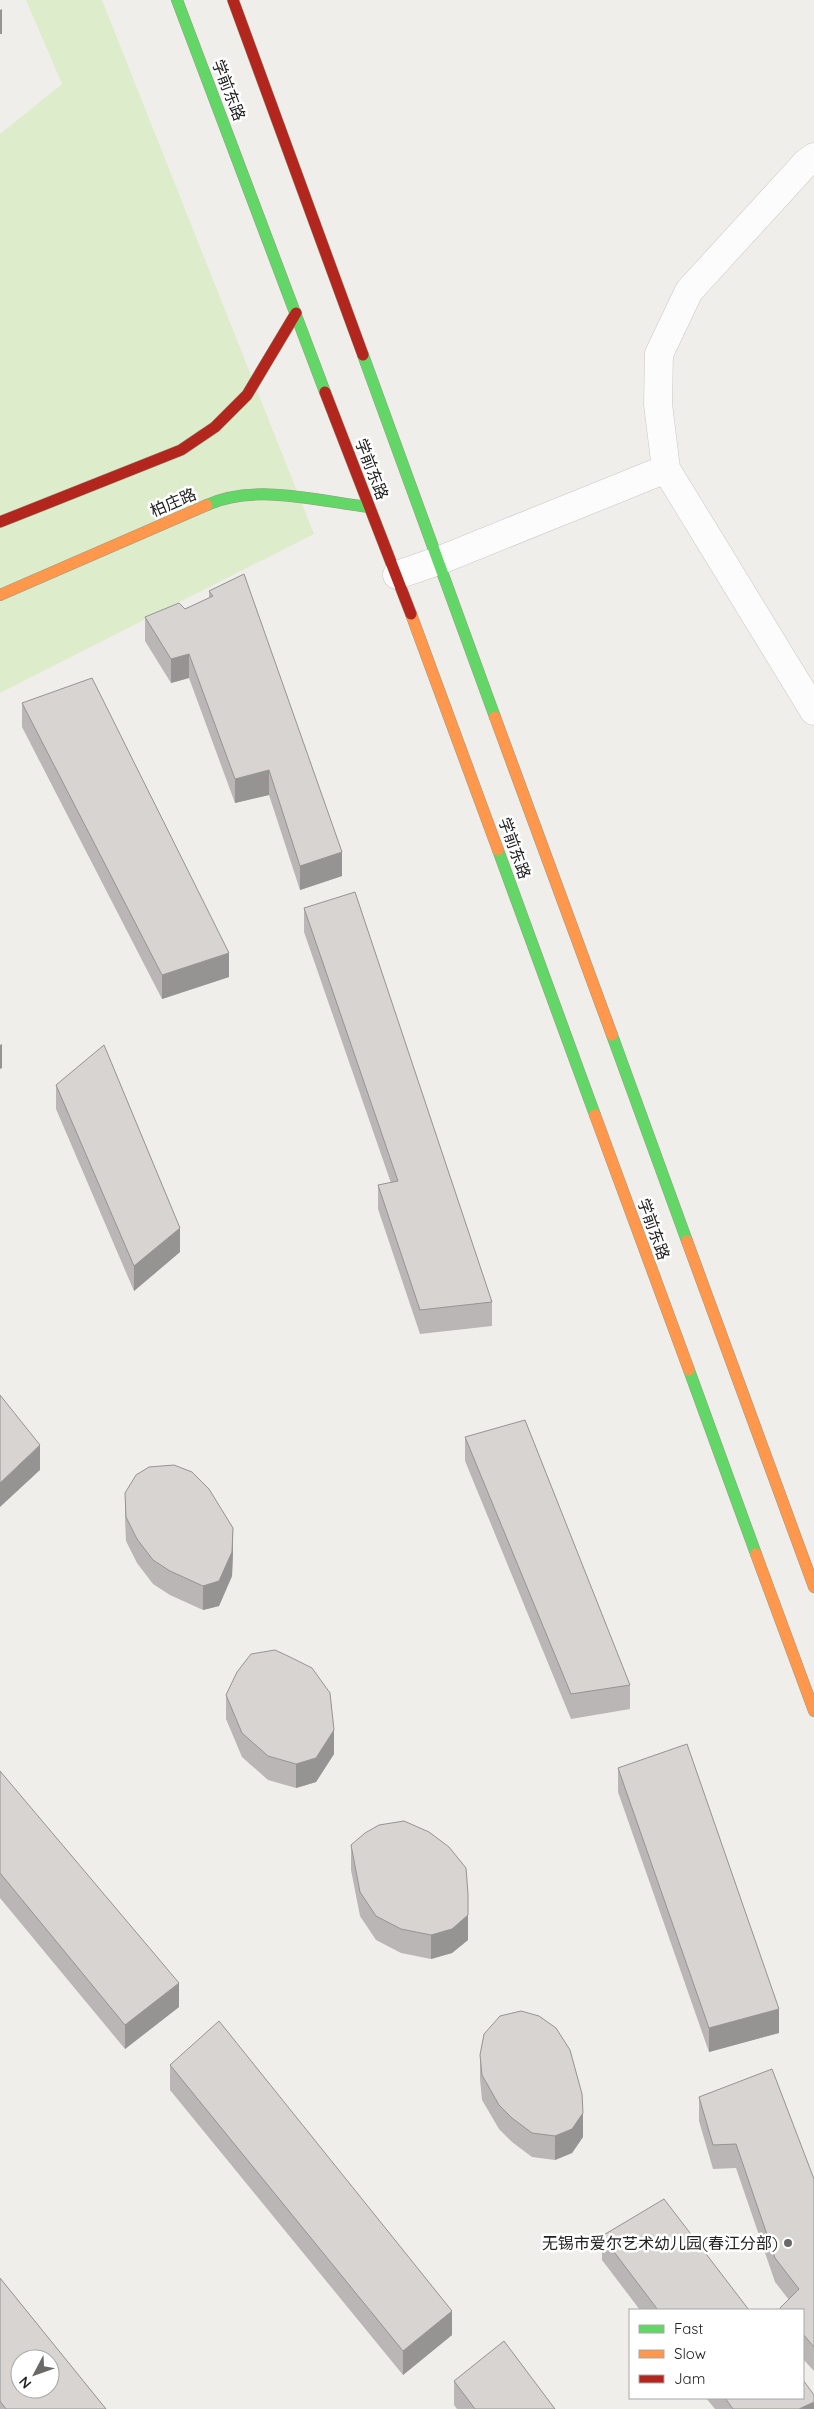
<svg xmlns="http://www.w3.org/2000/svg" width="814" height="2409" viewBox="0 0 814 2409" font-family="Quicksand,'Noto Sans SC',sans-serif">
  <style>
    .grass { fill: #ddeccb }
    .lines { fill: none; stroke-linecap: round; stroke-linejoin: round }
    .street-casing { stroke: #c9c8c7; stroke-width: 29 }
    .fast-casing { stroke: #999a82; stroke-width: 12 }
    .slow-casing { stroke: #999a82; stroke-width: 12 }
    .jam-casing { stroke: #999a82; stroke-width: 12 }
    .street { stroke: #fdfcfc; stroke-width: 28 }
    .fast { stroke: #63d668; stroke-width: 11 }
    .slow { stroke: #ff974d; stroke-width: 11 }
    .jam { stroke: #b3261e; stroke-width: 11 }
    .wall { fill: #b9b6b5 }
    .shaded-wall { fill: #969493 }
    .building { fill: #d7d4d2; stroke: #969493; fill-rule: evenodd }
    .poi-dot { fill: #6a6968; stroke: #fff; stroke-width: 2 }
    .labels { text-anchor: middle; stroke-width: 5; stroke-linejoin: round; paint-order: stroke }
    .street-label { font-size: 16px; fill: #222; stroke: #fff }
    .poi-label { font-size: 16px; fill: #222; stroke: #fff; text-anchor: end }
  </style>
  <rect width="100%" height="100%" fill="#f0eeeb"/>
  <path class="grass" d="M 26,0 L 102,0 L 314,534 L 0,693 L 0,134 L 62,84 Z"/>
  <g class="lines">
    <g class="street-casing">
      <path id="street" d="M 814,157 L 806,163 L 689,291 L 659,354 L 658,404 L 666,469 L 814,711
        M 397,575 L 438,561 L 666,469"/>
    </g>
    <g class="fast-casing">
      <path id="fast" d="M 177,0 L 325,392
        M 363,355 L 495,717
        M 207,505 C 255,483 318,501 369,507
        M 498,850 L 595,1115
        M 612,1035 L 687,1241
        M 689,1370 L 756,1554"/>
    </g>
    <g class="slow-casing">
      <path id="slow" d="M 0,595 L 207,505
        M 411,614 L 498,850
        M 495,717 L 612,1035
        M 595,1115 L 689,1370
        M 687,1241 L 814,1587
        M 756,1554 L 814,1711"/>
    </g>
    <g class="jam-casing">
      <path id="jam" d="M 233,0 L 363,355
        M 325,392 L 411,614
        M 0,522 L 181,450 L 215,427 L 247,395 L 296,313"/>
    </g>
    <use href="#street" class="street"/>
    <use href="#fast" class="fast"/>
    <use href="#slow" class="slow"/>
    <use href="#jam" class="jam"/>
  </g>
  <path class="wall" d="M 244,574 L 342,876 L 300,890 L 269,795 L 235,803 L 189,678 L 171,683 L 145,641 L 145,617 L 185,609 L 209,598 L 209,591 Z
    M 22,703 L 229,977 L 162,999 L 22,727 Z
    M 304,908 L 492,1302 L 492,1326 L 420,1334 L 378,1209 L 378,1185 L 391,1183 L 304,932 Z
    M 56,1085 L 180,1252 L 134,1291 L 56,1109 Z
    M 465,1437 L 630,1685 L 630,1709 L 571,1719 L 465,1461 Z
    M 125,1493 L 233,1552 L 232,1576 L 219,1606 L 203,1610 L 170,1595 L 153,1584 L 137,1563 L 126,1541 L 125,1518 Z
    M 226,1695 L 334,1754 L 316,1782 L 296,1788 L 268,1780 L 242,1757 L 226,1719 Z
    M 618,1768 L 779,2033 L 709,2052 L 618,1792 Z
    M 0,1771 L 179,2007 L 125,2049 L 0,1898 Z
    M 351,1845 L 468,1918 L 468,1940 L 452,1953 L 431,1959 L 401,1953 L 376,1940 L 360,1916 L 351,1870 Z
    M 480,2055 L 583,2137 L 572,2153 L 555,2160 L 532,2157 L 512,2142 L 499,2129 L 482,2100 L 480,2079 Z
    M 170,2065 L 452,2335 L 403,2375 L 170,2090 Z
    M 699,2097 L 814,2179 L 814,2371 L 803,2359 L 803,2310 L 780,2310 L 780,2308 L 789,2300 L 775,2282 L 736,2168 L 713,2169 L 699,2121 Z
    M 602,2236 L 749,2310 L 640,2310 L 602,2260 Z
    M 0,2278 L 106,2409 L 0,2409 Z
    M 454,2381 L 555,2409 L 457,2409 L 454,2405 Z
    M 706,2398 L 803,2398 L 814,2409 L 715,2409 Z"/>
  <path class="shaded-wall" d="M 2,9 L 2,34 L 0,34 L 0,10 Z
    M 189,654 L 189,678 L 171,683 L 171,659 Z
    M 269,770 L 269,795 L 235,803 L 235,779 Z
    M 342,852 L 342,876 L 300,890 L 300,866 Z
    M 229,953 L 229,977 L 162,999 L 162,975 Z
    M 2,1044 L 2,1068 L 0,1069 L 0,1045 Z
    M 180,1228 L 180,1252 L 134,1291 L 134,1266 Z
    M 40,1445 L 40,1470 L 0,1507 L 0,1483 Z
    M 233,1528 L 233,1552 L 232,1576 L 219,1606 L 203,1610 L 203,1586 Z
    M 334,1730 L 334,1754 L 316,1782 L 296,1788 L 296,1764 Z
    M 468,1894 L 468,1940 L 452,1953 L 431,1959 L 431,1935 Z
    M 179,1983 L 179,2007 L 125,2049 L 125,2025 Z
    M 779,2009 L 779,2033 L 709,2052 L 709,2028 Z
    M 583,2113 L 583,2137 L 572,2153 L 555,2160 L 555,2136 Z
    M 452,2311 L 452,2335 L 403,2375 L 403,2351 Z
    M 814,2402 L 814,2409 L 799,2409 Z"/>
  <path class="building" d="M 244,574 L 342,852 L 300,866 L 269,770 L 235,779 L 189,654 L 171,659 L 145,617 L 179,603 L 185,609 L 213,596 L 209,591 Z
    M 92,678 L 229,953 L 162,975 L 22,703 Z
    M 355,892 L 492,1302 L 420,1310 L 378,1185 L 398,1181 L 304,908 Z
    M 104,1045 L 180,1228 L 134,1266 L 56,1085 Z
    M 0,1395 L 40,1445 L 0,1483 Z
    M 525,1420 L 630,1685 L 571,1694 L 465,1437 Z
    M 174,1465 L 192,1472 L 209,1489 L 233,1528 L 232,1552 L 219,1581 L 203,1586 L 170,1571 L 153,1560 L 137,1539 L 126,1517 L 125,1493 L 136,1475 L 149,1467 Z
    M 275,1650 L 290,1657 L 312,1668 L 330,1693 L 334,1730 L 316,1758 L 296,1764 L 268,1756 L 242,1733 L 226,1695 L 237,1672 L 251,1654 Z
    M 687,1744 L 779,2009 L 709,2028 L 618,1768 Z
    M 0,1771 L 179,1983 L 125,2025 L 0,1873 Z
    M 404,1821 L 429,1832 L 449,1847 L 466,1868 L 468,1894 L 468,1915 L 452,1929 L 431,1935 L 401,1929 L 376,1916 L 360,1892 L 351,1845 L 365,1833 L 379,1825 Z
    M 521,2011 L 539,2016 L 556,2028 L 570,2050 L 582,2094 L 583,2113 L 572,2129 L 555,2136 L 532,2133 L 512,2118 L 499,2105 L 482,2075 L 480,2055 L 484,2034 L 500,2016 Z
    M 219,2021 L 452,2311 L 403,2351 L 170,2065 Z
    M 772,2069 L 814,2179 L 814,2347 L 803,2334 L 803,2310 L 781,2310 L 780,2308 L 799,2289 L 775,2258 L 736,2144 L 713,2145 L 699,2097 Z
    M 664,2199 L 749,2310 L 658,2310 L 602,2236 Z
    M 0,2278 L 106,2409 L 6,2409 L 0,2401 ZM 20,2359 L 50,2359 L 50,2389 L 20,2389 Z
    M 504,2341 L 555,2409 L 475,2409 L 454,2381 Z
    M 803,2380 L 814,2395 L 814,2402 L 799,2409 L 733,2409 L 725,2398 L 803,2398 Z"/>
  <circle class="poi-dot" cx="788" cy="2243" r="5"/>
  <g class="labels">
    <g class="street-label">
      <text transform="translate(229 90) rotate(69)" y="6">学前东路</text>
      <text transform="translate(372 469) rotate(69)" y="6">学前东路</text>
      <text transform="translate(173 502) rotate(-23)" y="6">柏庄路</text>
      <text transform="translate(515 848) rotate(70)" y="6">学前东路</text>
      <text transform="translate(654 1229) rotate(70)" y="6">学前东路</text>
    </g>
    <g class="poi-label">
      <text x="778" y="2249">无锡市爱尔艺术幼儿园(春江分部)</text>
    </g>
  </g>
  <rect x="629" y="2309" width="175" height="90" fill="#ffffff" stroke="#a7a7a7"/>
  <rect x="639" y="2325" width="25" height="8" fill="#63d668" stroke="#a7a7a7"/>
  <text x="674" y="2334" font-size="15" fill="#222222">Fast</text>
  <rect x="639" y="2350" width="25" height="8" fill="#ff974d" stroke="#a7a7a7"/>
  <text x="674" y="2359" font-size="15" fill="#222222">Slow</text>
  <rect x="639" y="2375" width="25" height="8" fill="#b3261e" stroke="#a7a7a7"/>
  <text x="674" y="2384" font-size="15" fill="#222222">Jam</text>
  <g transform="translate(35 2374) rotate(229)"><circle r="24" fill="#ffffff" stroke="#a7a7a7"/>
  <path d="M0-4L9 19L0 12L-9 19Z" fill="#6a6968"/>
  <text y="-8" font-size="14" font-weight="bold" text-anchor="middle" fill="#222222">N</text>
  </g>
</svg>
